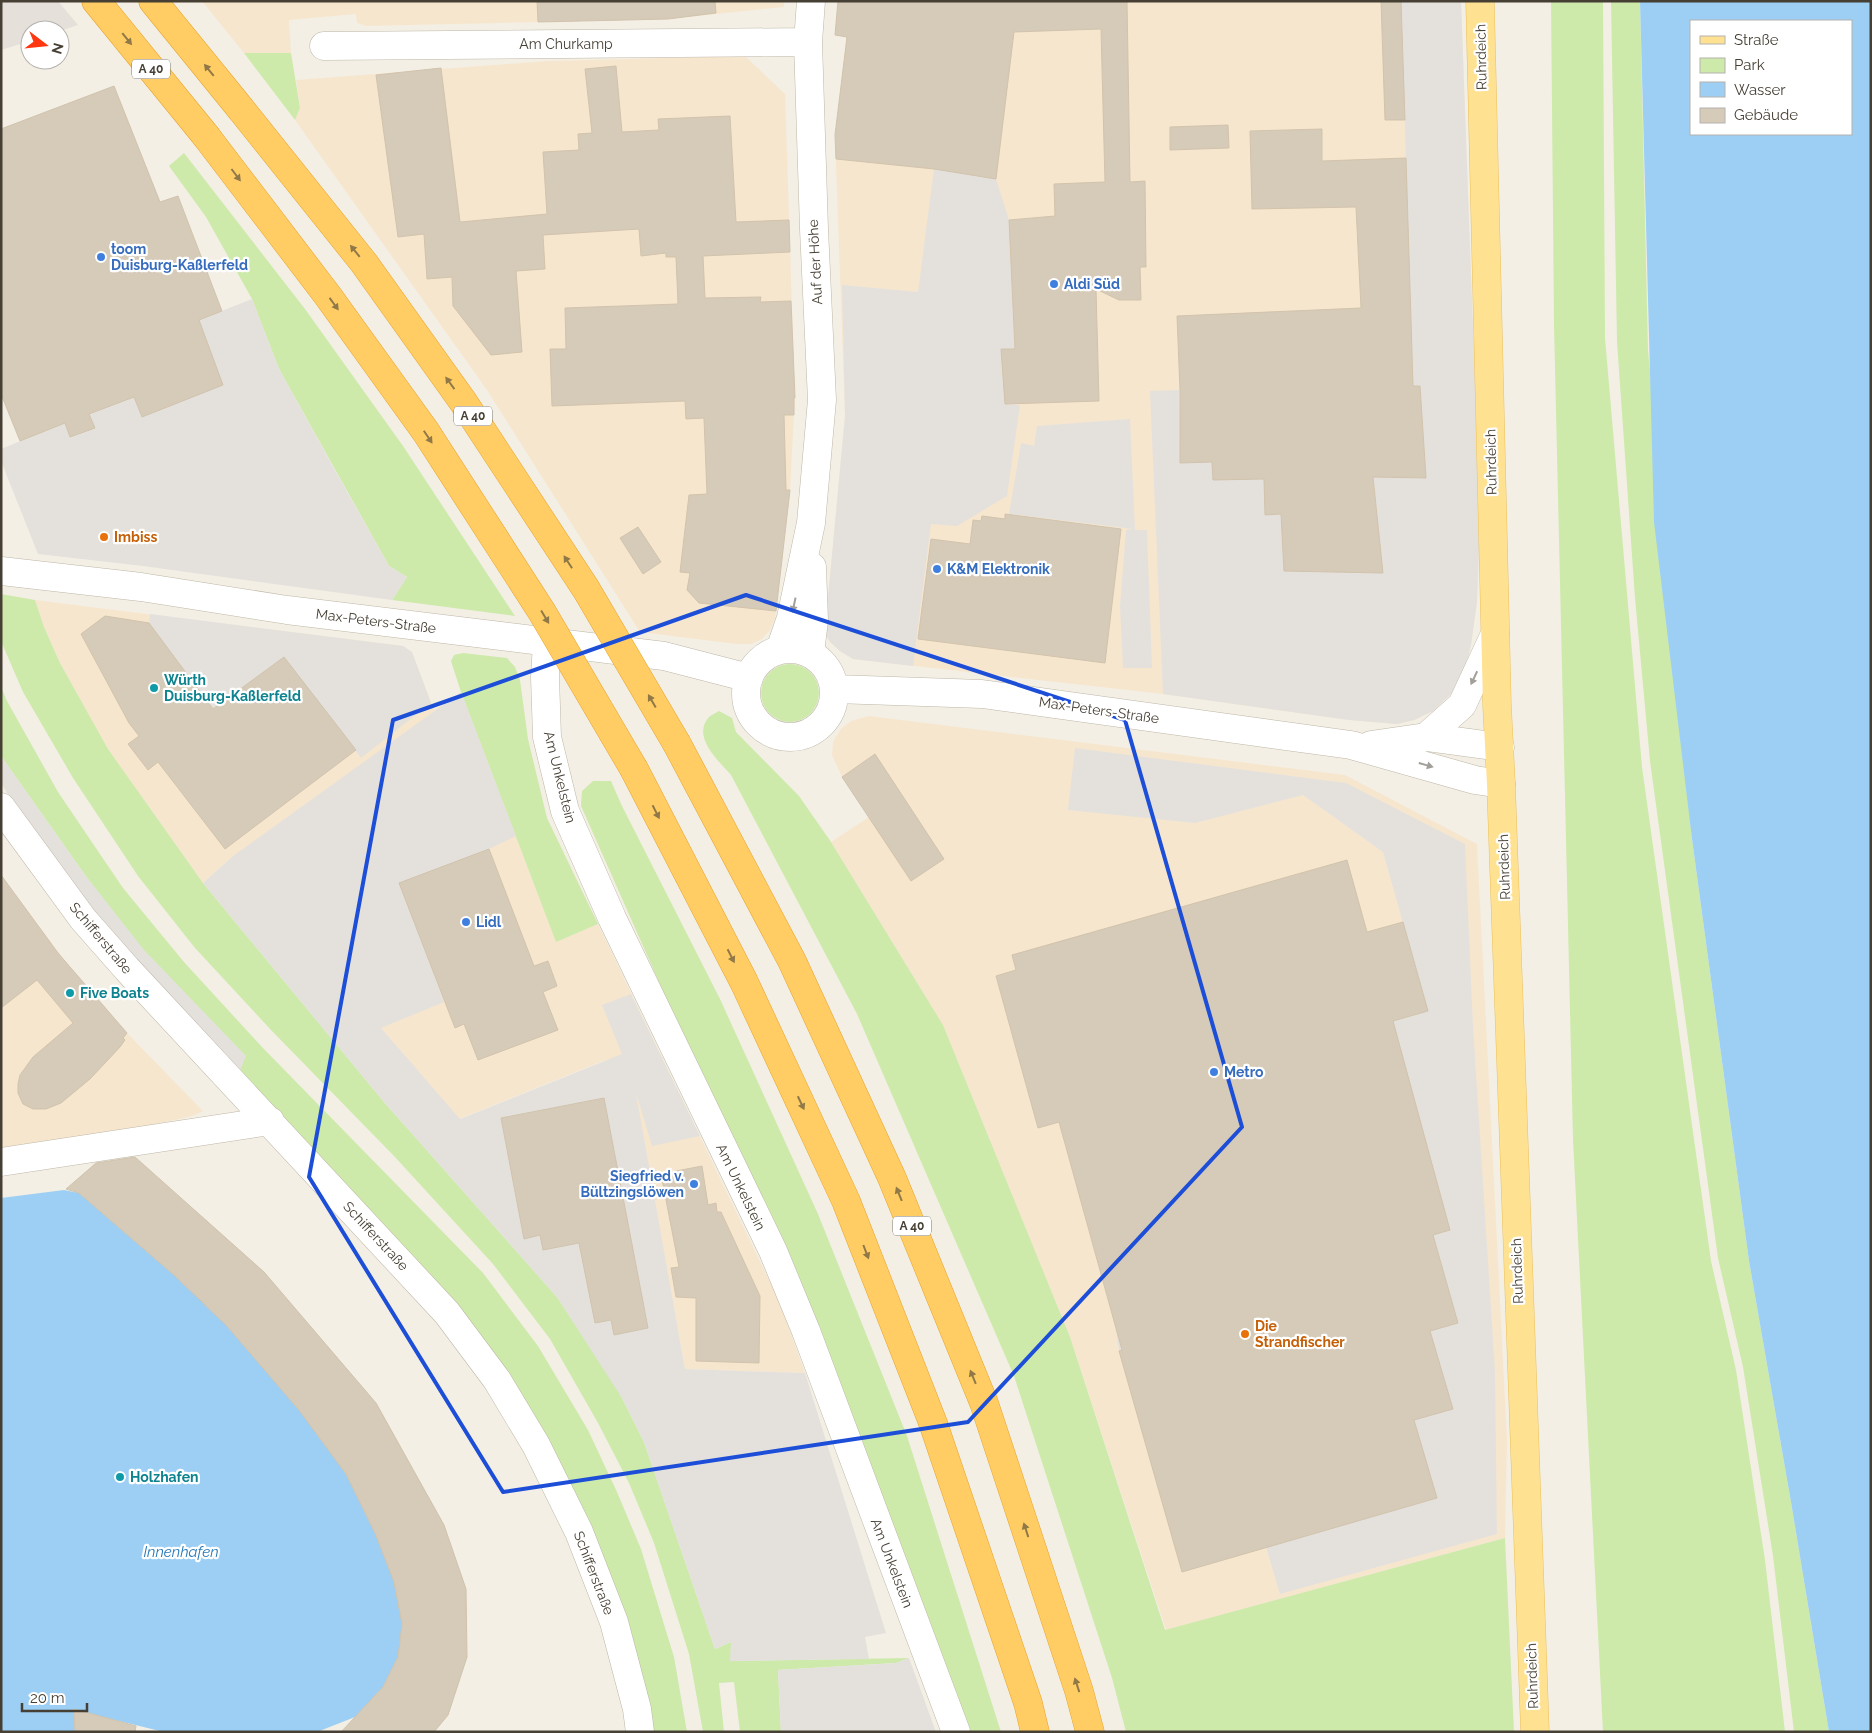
<svg xmlns="http://www.w3.org/2000/svg" width="1872" height="1733" viewBox="0 0 1872 1733" font-family="Raleway,sans-serif">
  <style>
    .commercial { fill: #f7e6ce }
    .industrial { fill: #e5e0da }
    .green { fill: #cdeaab }
    .parking { fill: #e4e1dd }
    .water { fill: #9dcff4; fill-rule: evenodd }
    .building { fill: #d6cbb9; stroke: #d1c3ac }
    .lines { fill: none; stroke-linecap: round; stroke-linejoin: round }
    .minor-casing { stroke: #bfb7a7; stroke-width: 29 }
    .major-casing { stroke: #eac15c; stroke-width: 29 }
    .highway-casing { stroke: #e6a42c; stroke-width: 29 }
    .minor { stroke: #fff; stroke-width: 28 }
    .major { stroke: #ffe192; stroke-width: 28 }
    .highway { stroke: #ffcd64; stroke-width: 28 }
    .highway-bridge-casing { stroke: #e6a42c; stroke-width: 29; stroke-linecap: butt }
    .highway-bridge { stroke: #ffcd64; stroke-width: 28 }
    .oneway { fill: #907847 }
    .oneway2 { fill: #a29f9a }
    .marked { fill: none; stroke: #1d4ed8; stroke-width: 4; stroke-linejoin: round }
    .shop-dot { fill: #3f7fe0; stroke: #fff; stroke-width: 2 }
    .food-dot { fill: #e8710a; stroke: #fff; stroke-width: 2 }
    .culture-dot { fill: #0f9aa8; stroke: #fff; stroke-width: 2 }
    .labels { text-anchor: middle; stroke-width: 4.5; stroke-linejoin: round; paint-order: stroke }
    .shield { fill: #fff; stroke: #7e7971; stroke-width: 1 }
    .shield-label { font-size: 12px; font-weight: bold; fill: #463f34 }
    .street-label { font-size: 14px; fill: #463f34; stroke: #fff }
    .shop-label { font-size: 14px; font-weight: bold; fill: #366cbe; stroke: #fff; text-anchor: start }
    .food-label { font-size: 14px; font-weight: bold; fill: #c56008; stroke: #fff; text-anchor: start }
    .culture-label { font-size: 14px; font-weight: bold; fill: #0d838f; stroke: #fff; text-anchor: start }
    .water-label { font-size: 15px; font-style: italic; fill: #2779b8; stroke: #fff }
  </style>
  <rect width="100%" height="100%" fill="#f3efe5"/>
  <path class="commercial" d="M 202,1 L 784,1 L 784,7 L 668,19 L 366,26 L 357,23 L 356,14 L 289,20 L 291,53 L 244,53 Z
    M 838,1 L 1461,1 L 1475,383 L 1479,548 L 1477,602 L 1471,645 L 1451,694 L 1433,711 L 1415,720 L 1397,724 L 1349,720 L 1163,694 L 853,659 L 840,651 L 830,642 L 826,619 L 845,416 L 835,136 L 847,37 L 835,35 Z
    M 745,56 L 785,94 L 795,398 L 790,490 L 775,618 L 770,630 L 762,639 L 751,644 L 736,644 L 640,632 L 487,390 L 295,120 L 300,108 L 296,80 L 548,61 Z
    M 35,600 L 403,646 L 412,652 L 434,710 L 461,692 L 556,941 L 598,924 L 780,1303 L 805,1373 L 685,1369 L 634,1087 L 603,1061 L 459,1119 L 233,856 L 203,883 L 108,749 L 60,663 L 44,627 Z
    M 869,716 L 1345,775 L 1477,844 L 1507,1440 L 1505,1538 L 1166,1630 L 1070,1337 L 943,1025 L 831,842 L 869,817 L 842,777 L 832,755 L 833,742 L 841,729 L 851,721 Z
    M 1,875 L 68,965 L 94,996 L 127,1033 L 203,1111 L 195,1115 L 184,1118 L 93,1137 L 1,1150 Z"/>
  <path class="industrial" d="M 1,1 L 58,1 L 78,25 L 60,31 L 30,30 L 30,41 L 1,50 Z"/>
  <path class="green" d="M 1551,1 L 1603,1 L 1605,338 L 1642,767 L 1711,1261 L 1736,1370 L 1765,1560 L 1785,1732 L 1603,1732 L 1573,1140 L 1554,325 Z
    M 1611,1 L 1640,1 L 1648,350 L 1692,839 L 1749,1261 L 1791,1502 L 1829,1732 L 1794,1732 L 1773,1556 L 1743,1367 L 1718,1258 L 1650,761 L 1635,598 L 1617,342 Z
    M 244,53 L 291,53 L 300,108 L 295,120 Z
    M 184,153 L 305,309 L 403,446 L 515,616 L 392,600 L 407,577 L 389,566 L 279,369 L 252,299 L 206,217 L 169,166 Z
    M 1,594 L 35,600 L 44,627 L 60,663 L 108,749 L 203,883 L 384,1102 L 557,1297 L 616,1386 L 644,1442 L 715,1649 L 731,1642 L 731,1661 L 909,1658 L 896,1663 L 778,1670 L 781,1732 L 740,1732 L 734,1682 L 719,1683 L 724,1732 L 703,1732 L 689,1654 L 654,1543 L 629,1483 L 598,1423 L 550,1339 L 493,1264 L 394,1156 L 271,1030 L 195,948 L 138,876 L 73,778 L 23,692 L 1,641 Z
    M 463,653 L 507,658 L 515,667 L 520,680 L 528,739 L 547,818 L 598,924 L 556,942 L 461,692 L 451,661 L 454,655 Z
    M761 693a29 29 0 1 1 58 0a29 29 0 1 1-58 0Z
    M 1,687 L 7,701 L 58,792 L 123,888 L 184,962 L 262,1047 L 483,1273 L 538,1346 L 588,1430 L 617,1492 L 641,1549 L 674,1657 L 687,1732 L 651,1732 L 547,1444 L 238,1075 L 85,875 L 1,756 Z
    M 719,711 L 732,718 L 736,732 L 799,796 L 831,842 L 943,1025 L 1070,1337 L 1165,1630 L 1505,1538 L 1514,1732 L 1126,1732 L 1112,1678 L 1014,1376 L 857,1014 L 731,775 C 719,761 691,737 709,717 C 711,715 716,713 719,711 Z
    M 593,781 L 611,781 L 622,806 L 720,999 L 818,1214 L 907,1436 L 1001,1732 L 969,1732 L 790,1258 L 670,1007 L 581,806 L 582,791 Z"/>
  <path class="parking" d="M 1401,1 L 1461,1 L 1475,383 L 1479,548 L 1477,602 L 1471,645 L 1465,672 L 1451,694 L 1433,711 L 1414,720 L 1397,724 L 1349,720 L 1163,694 L 1150,391 L 1179,390 L 1180,463 L 1212,462 L 1213,480 L 1264,479 L 1265,515 L 1281,514 L 1284,571 L 1383,573 L 1373,477 L 1426,477 L 1420,386 L 1413,386 Z
    M 934,169 L 996,179 L 1009,220 L 1015,349 L 1001,349 L 1005,404 L 1020,405 L 1007,496 L 957,526 L 931,524 L 913,666 L 853,659 L 840,651 L 830,642 L 825,633 L 826,619 L 845,416 L 842,285 L 918,292 Z
    M 252,299 L 279,369 L 336,472 L 389,566 L 407,577 L 392,600 L 143,566 L 38,554 L 1,461 L 1,449 L 65,423 L 70,437 L 95,428 L 89,414 L 134,397 L 142,417 L 223,385 L 199,320 Z
    M 1130,419 L 1135,530 L 1147,530 L 1152,668 L 1123,668 L 1120,606 L 1126,530 L 1133,529 L 1009,514 L 1021,443 L 1034,446 L 1037,426 Z
    M 150,614 L 403,646 L 412,652 L 431,703 L 361,758 L 284,658 L 213,709 L 149,623 Z
    M 461,692 L 516,836 L 489,849 L 400,883 L 444,1002 L 381,1028 L 460,1119 L 622,1054 L 602,1005 L 631,994 L 700,1136 L 652,1146 L 636,1093 L 685,1369 L 805,1373 L 886,1633 L 865,1637 L 869,1659 L 730,1661 L 731,1642 L 715,1649 L 644,1442 L 622,1398 L 557,1297 L 384,1102 L 203,883 L 233,856 Z
    M 1075,748 L 1346,783 L 1465,844 L 1473,1026 L 1495,1372 L 1497,1534 L 1280,1594 L 1266,1547 L 1182,1572 L 1119,1351 L 1115,1323 L 1450,1230 L 1393,1021 L 1428,1011 L 1383,852 L 1303,795 L 1195,823 L 1068,810 Z
    M 1,756 L 85,875 L 144,950 L 246,1056 L 238,1075 L 72,887 L 16,808 L 1,783 Z
    M 909,1658 L 936,1732 L 781,1732 L 778,1670 L 896,1663 Z"/>
  <path class="water" d="M 1640,1 L 1871,1 L 1871,1732 L 1829,1732 L 1791,1502 L 1749,1261 L 1692,839 L 1654,522 ZM 1691,21 L 1851,21 L 1851,134 L 1691,134 Z
    M 64,1190 L 79,1193 L 174,1275 L 226,1325 L 299,1410 L 346,1474 L 375,1533 L 394,1582 L 402,1624 L 398,1657 L 383,1687 L 355,1717 L 317,1732 L 164,1732 L 74,1710 L 75,1732 L 1,1732 L 1,1198 Z"/>
  <path class="building" d="M 537,1 L 715,1 L 716,13 L 668,19 L 538,22 Z
    M 838,1 L 1127,1 L 1130,182 L 1145,181 L 1146,267 L 1140,267 L 1141,300 L 1119,300 L 1096,289 L 1099,401 L 1005,404 L 1001,349 L 1015,349 L 1009,220 L 1055,216 L 1054,184 L 1105,182 L 1101,29 L 1014,32 L 996,179 L 934,169 L 836,159 L 835,135 L 847,37 L 835,35 Z
    M 1381,1 L 1401,1 L 1405,120 L 1385,120 Z
    M 616,66 L 622,132 L 659,130 L 658,119 L 730,116 L 736,222 L 789,220 L 790,252 L 703,256 L 705,298 L 761,297 L 760,302 L 791,301 L 795,398 L 794,398 L 794,415 L 784,415 L 786,490 L 790,490 L 776,611 L 699,603 L 687,590 L 690,573 L 680,572 L 689,495 L 707,494 L 704,418 L 686,419 L 685,401 L 552,406 L 550,349 L 566,349 L 565,308 L 678,304 L 676,257 L 666,257 L 666,253 L 641,256 L 639,229 L 543,235 L 545,269 L 516,271 L 522,352 L 491,355 L 453,306 L 452,277 L 427,279 L 424,234 L 398,237 L 376,75 L 441,68 L 460,222 L 547,214 L 543,152 L 579,150 L 578,134 L 592,133 L 585,69 Z
    M 114,86 L 160,202 L 178,196 L 222,311 L 199,320 L 223,385 L 142,417 L 134,397 L 89,414 L 95,428 L 70,437 L 65,423 L 20,441 L 1,394 L 1,129 Z
    M 1228,125 L 1229,148 L 1170,150 L 1170,127 Z
    M 1322,129 L 1322,161 L 1406,158 L 1413,386 L 1420,386 L 1426,478 L 1373,477 L 1383,573 L 1284,571 L 1281,514 L 1265,515 L 1264,479 L 1213,480 L 1212,462 L 1180,463 L 1180,390 L 1177,316 L 1361,308 L 1356,207 L 1252,209 L 1250,131 Z
    M 1005,514 L 1121,529 L 1105,663 L 918,639 L 931,539 L 970,544 L 973,520 L 981,521 L 982,516 L 1005,519 Z
    M 638,527 L 661,562 L 643,574 L 620,538 Z
    M 105,616 L 149,623 L 213,709 L 284,657 L 356,750 L 225,849 L 158,762 L 148,770 L 128,744 L 139,736 L 129,723 L 81,634 Z
    M 875,754 L 944,859 L 911,881 L 842,777 Z
    M 489,849 L 534,966 L 548,961 L 557,986 L 543,992 L 558,1030 L 478,1060 L 464,1024 L 455,1028 L 399,883 Z
    M 1347,860 L 1367,932 L 1403,922 L 1428,1011 L 1393,1021 L 1450,1230 L 1433,1235 L 1458,1323 L 1430,1331 L 1453,1409 L 1414,1420 L 1437,1498 L 1182,1572 L 1119,1351 L 1122,1350 L 1059,1122 L 1038,1128 L 996,976 L 1016,970 L 1012,955 Z
    M 1,875 L 58,953 L 127,1033 L 123,1038 L 125,1040 L 120,1047 L 90,1079 L 61,1103 L 46,1109 L 33,1109 L 23,1104 L 18,1093 L 18,1084 L 20,1075 L 33,1057 L 73,1023 L 37,980 L 1,1008 Z
    M 604,1098 L 648,1328 L 614,1335 L 611,1320 L 595,1323 L 579,1243 L 543,1250 L 540,1235 L 524,1239 L 501,1118 Z
    M 135,1157 L 264,1272 L 376,1403 L 444,1525 L 466,1589 L 467,1657 L 448,1715 L 434,1732 L 341,1732 L 383,1687 L 398,1657 L 402,1624 L 394,1582 L 375,1533 L 346,1474 L 299,1410 L 226,1325 L 174,1275 L 79,1193 L 66,1189 L 96,1163 Z
    M 702,1166 L 708,1205 L 716,1203 L 717,1212 L 721,1212 L 760,1296 L 759,1363 L 696,1361 L 696,1298 L 676,1297 L 671,1268 L 679,1267 L 661,1174 Z
    M 74,1709 L 136,1726 L 135,1732 L 75,1732 Z"/>
  <g class="lines">
    <g class="minor-casing">
      <path id="minor" d="M 324,46 L 808,42
        M 1,571 L 141,587 L 287,610 L 664,656 L 749,678
        M 547,643 L 545,677 L 547,737 L 565,811 L 612,918 L 773,1251 L 806,1331 L 956,1732
        M746 693a44 44 0 1 1 88 0a44 44 0 1 1-88 0Z
        M 780,650 L 791,618 L 811,523 L 822,400 L 814,229 L 808,42 L 811,1
        M 810,653 L 814,620 L 812,567
        M 835,689 L 982,694 L 1351,745 L 1475,780 L 1501,784
        M 1426,737 L 1462,705 L 1495,634
        M 1371,745 L 1426,737 L 1500,747
        M 1,807 L 83,919 L 127,969 L 447,1313 L 497,1380 L 536,1445 L 579,1532 L 614,1622 L 637,1709 L 640,1732
        M 1,1162 L 270,1121"/>
    </g>
    <g class="major-casing">
      <path id="major" d="M 1480,1 L 1497,705 L 1501,784 L 1535,1732"/>
    </g>
    <g class="highway-casing">
      <path id="highway" d="M 96,1 L 206,136
        M 153,1 L 240,108
        M 677,744 L 792,961 L 892,1178 L 984,1403 L 1079,1691 L 1090,1732
        M 634,769 L 744,982 L 846,1201 L 933,1423 L 1028,1703 L 1035,1732"/>
    </g>
    <use href="#minor" class="minor"/>
    <use href="#major" class="major"/>
    <use href="#highway" class="highway"/>
    <g class="highway-bridge-casing">
      <path id="highway-bridge" d="M 240,108 L 364,263 L 464,403 L 586,589 L 677,744
        M 206,136 L 328,296 L 426,432 L 542,612 L 634,769"/>
    </g>
    <use href="#highway-bridge" class="highway-bridge"/>
  </g>
  <defs><path id="oneway-solid" d="M-6-.8H1V-3.2L6.5 0L1 3.2V.8H-6Z" transform="scale(1.25)"/></defs>
  <g class="oneway">
    <use href="#oneway-solid" transform="translate(127 39) rotate(51)"/>
    <use href="#oneway-solid" transform="translate(209 70) rotate(-129)"/>
    <use href="#oneway-solid" transform="translate(236 175) rotate(53)"/>
    <use href="#oneway-solid" transform="translate(355 251) rotate(-129)"/>
    <use href="#oneway-solid" transform="translate(334 304) rotate(54)"/>
    <use href="#oneway-solid" transform="translate(450 383) rotate(-126)"/>
    <use href="#oneway-solid" transform="translate(428 437) rotate(56)"/>
    <use href="#oneway-solid" transform="translate(568 562) rotate(-123)"/>
    <use href="#oneway-solid" transform="translate(545 617) rotate(59)"/>
    <use href="#oneway-solid" transform="translate(652 701) rotate(-120)"/>
    <use href="#oneway-solid" transform="translate(656 812) rotate(63)"/>
    <use href="#oneway-solid" transform="translate(731 956) rotate(63)"/>
    <use href="#oneway-solid" transform="translate(801 1103) rotate(65)"/>
    <use href="#oneway-solid" transform="translate(899 1194) rotate(-112)"/>
    <use href="#oneway-solid" transform="translate(866 1252) rotate(69)"/>
    <use href="#oneway-solid" transform="translate(973 1377) rotate(-112)"/>
    <use href="#oneway-solid" transform="translate(1026 1530) rotate(-108)"/>
    <use href="#oneway-solid" transform="translate(1077 1685) rotate(-108)"/>
  </g>
  <g class="oneway2">
    <use href="#oneway-solid" transform="translate(794 605) rotate(102)"/>
    <use href="#oneway-solid" transform="translate(1474 678) rotate(115)"/>
    <use href="#oneway-solid" transform="translate(1426 765) rotate(16)"/>
  </g>
  <path class="marked" d="M 746,595 L 1125,720 L 1242,1127 L 968,1422 L 503,1492 L 309,1177 L 393,720 Z"/>
  <g class="shop-dot">
    <circle cx="101" cy="257" r="5"/>
    <circle cx="1054" cy="284" r="5"/>
    <circle cx="937" cy="569" r="5"/>
    <circle cx="466" cy="922" r="5"/>
    <circle cx="1214" cy="1072" r="5"/>
    <circle cx="694" cy="1184" r="5"/>
  </g>
  <g class="food-dot">
    <circle cx="104" cy="537" r="5"/>
    <circle cx="1245" cy="1334" r="5"/>
  </g>
  <g class="culture-dot">
    <circle cx="154" cy="688" r="5"/>
    <circle cx="70" cy="993" r="5"/>
    <circle cx="120" cy="1477" r="5"/>
  </g>
  <g class="labels">
    <g class="shield">
      <rect x="132" y="59.5" width="38" height="19" rx="4"/>
      <rect x="454" y="406.5" width="38" height="19" rx="4"/>
      <rect x="893" y="1216.5" width="38" height="19" rx="4"/>
    </g>
    <g class="shield-label">
      <text x="151" y="73">A 40</text>
      <text x="473" y="420">A 40</text>
      <text x="912" y="1230">A 40</text>
    </g>
    <g class="street-label">
      <text x="566" y="49">Am Churkamp</text>
      <text transform="translate(1481 57) rotate(-91)" y="5">Ruhrdeich</text>
      <text transform="translate(815 262) rotate(-93)" y="5">Auf der Höhe</text>
      <text transform="translate(1491 462) rotate(-91)" y="5">Ruhrdeich</text>
      <text transform="translate(376 621) rotate(7)" y="5">Max-Peters-Straße</text>
      <text transform="translate(1099 710) rotate(8)" y="5">Max-Peters-Straße</text>
      <text transform="translate(560 777) rotate(76)" y="5">Am Unkelstein</text>
      <text transform="translate(1504 867) rotate(-92)" y="5">Ruhrdeich</text>
      <text transform="translate(101 938) rotate(50)" y="5">Schifferstraße</text>
      <text transform="translate(741 1187) rotate(64)" y="5">Am Unkelstein</text>
      <text transform="translate(376 1236) rotate(47)" y="5">Schifferstraße</text>
      <text transform="translate(1517 1271) rotate(-92)" y="5">Ruhrdeich</text>
      <text transform="translate(892 1563) rotate(69)" y="5">Am Unkelstein</text>
      <text transform="translate(594 1573) rotate(69)" y="5">Schifferstraße</text>
      <text transform="translate(1532 1676) rotate(-92)" y="5">Ruhrdeich</text>
    </g>
    <g class="shop-label">
      <text x="111" y="254">toom<tspan x="111" dy="16">Duisburg-Kaßlerfeld</tspan></text>
      <text x="1064" y="289">Aldi Süd</text>
      <text x="947" y="574">K&amp;M Elektronik</text>
      <text x="476" y="927">Lidl</text>
      <text x="1224" y="1077">Metro</text>
      <text x="684" y="1181" text-anchor="end">Siegfried v.<tspan x="684" dy="16">Bültzingslöwen</tspan></text>
    </g>
    <g class="food-label">
      <text x="114" y="542">Imbiss</text>
      <text x="1255" y="1331">Die<tspan x="1255" dy="16">Strandfischer</tspan></text>
    </g>
    <g class="culture-label">
      <text x="164" y="685">Würth<tspan x="164" dy="16">Duisburg-Kaßlerfeld</tspan></text>
      <text x="80" y="998">Five Boats</text>
      <text x="130" y="1482">Holzhafen</text>
    </g>
    <g class="water-label">
      <text x="181" y="1557">Innenhafen</text>
    </g>
  </g>
  <rect width="1872" height="1733" fill="none" stroke="#463f34" stroke-width="5"/>
  <rect x="1690" y="20" width="162" height="115" fill="#ffffff" stroke="#b5b2ae"/>
  <rect x="1700" y="36" width="25" height="8" fill="#ffe192" stroke="#b5b2ae"/>
  <text x="1734" y="45" font-size="15" fill="#463f34">Straße</text>
  <rect x="1700" y="58" width="25" height="15" fill="#cdeaab" stroke="#b5b2ae"/>
  <text x="1734" y="70" font-size="15" fill="#463f34">Park</text>
  <rect x="1700" y="82" width="25" height="15" fill="#9dcff4" stroke="#b5b2ae"/>
  <text x="1734" y="95" font-size="15" fill="#463f34">Wasser</text>
  <rect x="1700" y="108" width="25" height="15" fill="#d6cbb9" stroke="#b5b2ae"/>
  <text x="1734" y="120" font-size="15" fill="#463f34">Gebäude</text>
  <g transform="translate(45 45) rotate(106)"><circle r="24" fill="#ffffff" stroke="#b5b2ae"/>
  <path d="M0-4L9 19L0 12L-9 19Z" fill="#ff3710"/>
  <text y="-8" font-size="14" font-weight="bold" text-anchor="middle" fill="#463f34">N</text>
  </g>
  <path d="M22 1703v8h65v-8" fill="none" stroke="#463f34" stroke-width="2.5"/>
  <text x="30" y="1703" font-size="15" fill="#463f34" stroke="#ffffff" stroke-width="4" paint-order="stroke">20 m</text>
</svg>
